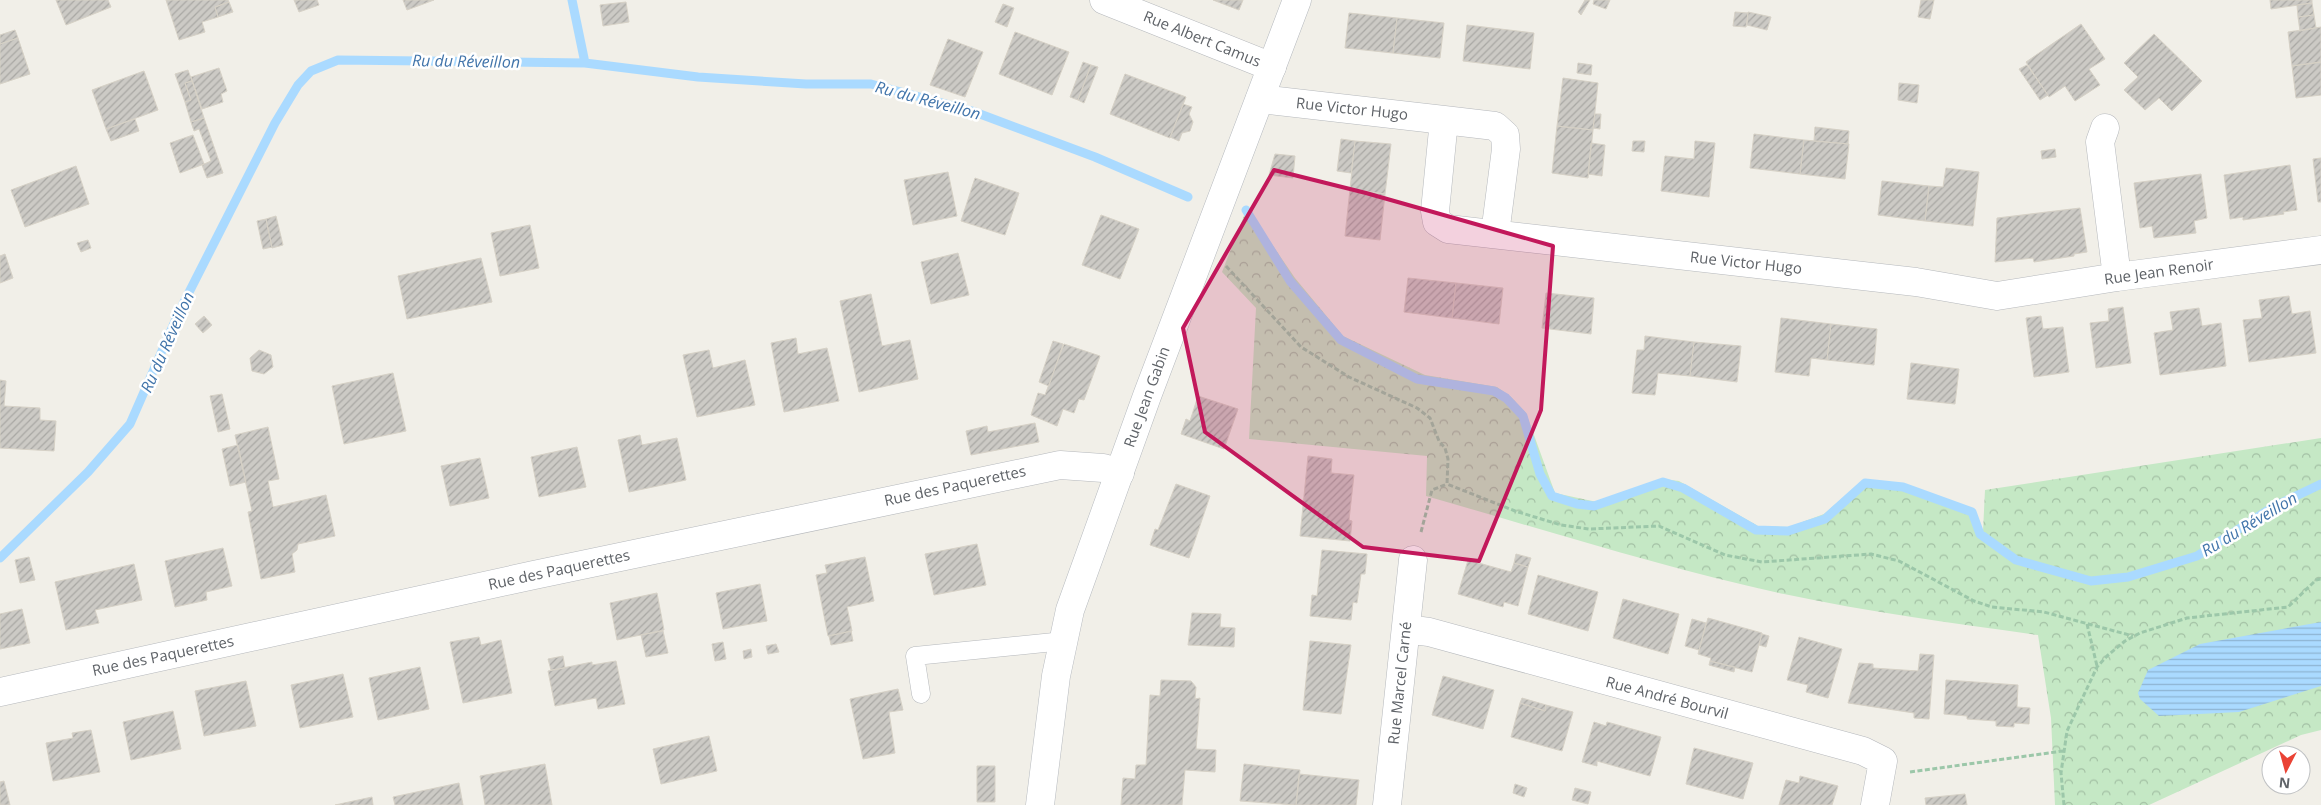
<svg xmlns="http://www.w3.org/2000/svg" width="2321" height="805" viewBox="0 0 2321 805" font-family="'Open Sans',sans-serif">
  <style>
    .forest { fill: url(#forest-crowns) }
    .water { fill: url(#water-rules) }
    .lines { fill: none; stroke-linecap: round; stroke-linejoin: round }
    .stream { stroke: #aadaff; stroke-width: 9 }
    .building { fill: url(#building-hatch); stroke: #d6d1c6 }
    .lane-casing { stroke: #b5b8bc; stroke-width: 19 }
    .street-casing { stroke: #b5b8bc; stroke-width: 29 }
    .secondary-casing { stroke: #b6babf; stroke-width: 29 }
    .path { stroke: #9cc7a9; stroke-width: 3; stroke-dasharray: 5 2.5; stroke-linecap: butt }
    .lane { stroke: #fff; stroke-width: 18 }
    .street { stroke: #fff; stroke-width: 28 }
    .secondary { stroke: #fff; stroke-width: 28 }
    .marked { fill: #c2185b; fill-opacity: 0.2; stroke: #c2185b; stroke-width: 4; stroke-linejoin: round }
    .labels { text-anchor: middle; stroke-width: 5; stroke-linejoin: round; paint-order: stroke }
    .street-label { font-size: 15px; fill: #5f6368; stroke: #fff }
    .water-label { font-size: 16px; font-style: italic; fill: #4174aa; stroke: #fff }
  </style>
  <defs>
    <pattern id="forest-crowns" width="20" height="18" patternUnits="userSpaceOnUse" patternTransform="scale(1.25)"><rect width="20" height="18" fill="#c5e8c5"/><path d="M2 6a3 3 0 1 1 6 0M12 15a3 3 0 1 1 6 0" fill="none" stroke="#a3c0a4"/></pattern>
    <pattern id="water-rules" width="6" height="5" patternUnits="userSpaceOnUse" patternTransform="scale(1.25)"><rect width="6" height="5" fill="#aadaff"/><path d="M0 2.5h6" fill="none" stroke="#8eb4d2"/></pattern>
    <pattern id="building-hatch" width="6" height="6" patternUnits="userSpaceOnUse" patternTransform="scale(1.25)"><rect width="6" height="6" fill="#cccac5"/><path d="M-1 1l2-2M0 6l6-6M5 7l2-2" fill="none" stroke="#a9a8a4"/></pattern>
  </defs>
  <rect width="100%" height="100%" fill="#f1efe8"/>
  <path class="forest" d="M 1247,208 L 1295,278 L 1343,336 L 1425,375 L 1497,387 L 1511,397 L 1526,413 L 1555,493 L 1597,502 L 1663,479 L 1679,481 L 1758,526 L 1789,527 L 1824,514 L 1865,479 L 1909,487 L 1975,511 L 1983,531 L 1985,490 L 2321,438 L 2321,730 L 2301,735 L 2149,805 L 2055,805 L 2051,718 L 2038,635 C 1953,623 1868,612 1784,594 C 1663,568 1545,530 1426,496 L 1427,456 L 1249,439 L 1256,308 L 1222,272 Z"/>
  <path class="water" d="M 2321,622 L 2321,686 L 2239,712 L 2159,716 L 2140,699 L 2138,693 L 2148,670 L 2200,644 Z"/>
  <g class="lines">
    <path class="stream" d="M 572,0 L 585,63
      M 1246,210 L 1290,281 L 1341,340 L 1417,379 L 1494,391 L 1506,398 L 1523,416 L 1540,474 L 1552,496 L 1577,504 L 1594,506 L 1663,482 L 1683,488 L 1756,530 L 1788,531 L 1825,519 L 1865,483 L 1903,487 L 1972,512 L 1980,534 L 2016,560 L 2091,581 L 2128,577 L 2197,556 L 2273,507 L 2321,484
      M 0,558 L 88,472 L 130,424 L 179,312 L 275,123 L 298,85 L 311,71 L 338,60 L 585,63 L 698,77 L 806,84 L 871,84 L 972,111 L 1095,157 L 1188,197"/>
  </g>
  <path class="building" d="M 56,0 L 108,0 L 111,7 L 66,25 Z
    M 166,0 L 228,0 L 229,2 L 215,7 L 218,17 L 202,22 L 205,32 L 179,40 Z
    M 294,0 L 317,0 L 319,5 L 299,12 Z
    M 403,0 L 434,0 L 407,10 Z
    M 1213,0 L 1243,0 L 1239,10 Z
    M 1585,0 L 1590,0 L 1581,15 L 1578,12 Z
    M 1594,0 L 1610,0 L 1606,9 L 1593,4 Z
    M 1921,0 L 1934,0 L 1930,19 L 1918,17 Z
    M 2270,0 L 2312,0 L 2312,3 L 2271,9 Z
    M 229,2 L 233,12 L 218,17 L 215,7 Z
    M 626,2 L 629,22 L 603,26 L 600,5 Z
    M 2312,3 L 2314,15 L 2298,17 L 2297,5 Z
    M 1003,4 L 1014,8 L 1007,27 L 995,22 Z
    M 1735,12 L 1748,13 L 1746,27 L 1733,26 Z
    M 1748,12 L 1771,17 L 1767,30 L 1747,25 Z
    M 1349,13 L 1397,18 L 1393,53 L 1345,48 Z
    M 2314,15 L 2316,28 L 2300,31 L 2298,17 Z
    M 1397,18 L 1444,23 L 1440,58 L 1393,53 Z
    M 2081,24 L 2105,59 L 2089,69 L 2100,85 L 2075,101 L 2065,86 L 2049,97 L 2026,62 Z
    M 1467,25 L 1534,33 L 1530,69 L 1463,61 Z
    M 2321,27 L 2321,62 L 2292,66 L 2288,32 Z
    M 15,30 L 18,38 L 0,44 L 0,35 Z
    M 1015,32 L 1069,52 L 1052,95 L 999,74 Z
    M 2154,34 L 2202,81 L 2172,111 L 2159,98 L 2145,110 L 2124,90 L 2138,77 L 2124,63 Z
    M 18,38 L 30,74 L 0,84 L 0,44 Z
    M 948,39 L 983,52 L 965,97 L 930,85 Z
    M 1083,62 L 1091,65 L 1078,100 L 1070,97 Z
    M 2321,62 L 2321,95 L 2296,98 L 2292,66 Z
    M 1578,63 L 1592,65 L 1591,75 L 1577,73 Z
    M 1091,65 L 1098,67 L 1084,103 L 1078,100 Z
    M 2027,65 L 2048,95 L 2040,100 L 2019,69 Z
    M 219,68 L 227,91 L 221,94 L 223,102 L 202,109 L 191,77 Z
    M 188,70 L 192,81 L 185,83 L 191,100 L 185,102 L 175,74 Z
    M 144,71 L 158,110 L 106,129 L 92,90 Z
    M 1125,74 L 1186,97 L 1170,138 L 1110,114 Z
    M 1563,78 L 1598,83 L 1593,130 L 1557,126 Z
    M 192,81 L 204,118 L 191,122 L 185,102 L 191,100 L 185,83 Z
    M 1899,83 L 1919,85 L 1917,103 L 1898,100 Z
    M 1183,104 L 1192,107 L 1189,114 L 1193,122 L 1190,131 L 1182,133 L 1179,141 L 1170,137 Z
    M 1595,114 L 1601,114 L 1600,129 L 1593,128 Z
    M 204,118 L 223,173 L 207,178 L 202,165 L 211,161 L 199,129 L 194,131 L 191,122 Z
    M 135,119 L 139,131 L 111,141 L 106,129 Z
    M 1557,126 L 1593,130 L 1588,178 L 1552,173 Z
    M 1815,127 L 1849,131 L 1848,144 L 1814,141 Z
    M 1754,134 L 1804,140 L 1800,174 L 1750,168 Z
    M 193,135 L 204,164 L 180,173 L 170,143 Z
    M 1341,139 L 1355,141 L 1351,173 L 1337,171 Z
    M 1804,140 L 1849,144 L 1845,179 L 1800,174 Z
    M 1355,141 L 1391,144 L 1385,194 L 1350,189 Z
    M 1633,141 L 1645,141 L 1644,152 L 1632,151 Z
    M 1695,141 L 1715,143 L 1709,197 L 1661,191 L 1665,156 L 1694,159 Z
    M 1591,143 L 1605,145 L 1602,176 L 1588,174 Z
    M 2055,149 L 2056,157 L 2042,159 L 2041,151 Z
    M 1275,154 L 1295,156 L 1293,178 L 1269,175 Z
    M 2321,158 L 2321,202 L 2318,202 L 2313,159 Z
    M 2290,165 L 2297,210 L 2283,212 L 2284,214 L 2243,220 L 2243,217 L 2230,219 L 2224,175 Z
    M 76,166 L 89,204 L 25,227 L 11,190 Z
    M 1946,168 L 1979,172 L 1973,226 L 1925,221 L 1929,186 L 1943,187 Z
    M 948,172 L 957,216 L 913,225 L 904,180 Z
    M 2201,174 L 2207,218 L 2194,221 L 2196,233 L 2154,238 L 2152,226 L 2140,228 L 2134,183 Z
    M 975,178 L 1019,193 L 1005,235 L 961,221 Z
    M 1882,181 L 1929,186 L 1925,221 L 1878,215 Z
    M 1350,189 L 1385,194 L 1380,240 L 1345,236 Z
    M 2080,208 L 2087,252 L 2074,254 L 2074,256 L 2034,262 L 2033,258 L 1995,262 L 1997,218 Z
    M 1101,215 L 1139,229 L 1120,279 L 1082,265 Z
    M 276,216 L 283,245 L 272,248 L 266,219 Z
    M 266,219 L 272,247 L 263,249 L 257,221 Z
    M 530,225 L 539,268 L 500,276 L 491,233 Z
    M 88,240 L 91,248 L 81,252 L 77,243 Z
    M 958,253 L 969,295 L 931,304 L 921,262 Z
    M 5,254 L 13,278 L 0,283 L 0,256 Z
    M 481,258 L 492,302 L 407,319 L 398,276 Z
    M 1408,278 L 1456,283 L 1452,318 L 1404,312 Z
    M 1456,283 L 1503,288 L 1499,324 L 1452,318 Z
    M 1546,293 L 1594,298 L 1591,334 L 1542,328 Z
    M 871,294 L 882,346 L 910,340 L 918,379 L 859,392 L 840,301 Z
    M 2289,296 L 2292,314 L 2310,311 L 2316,353 L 2249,362 L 2243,320 L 2262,318 L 2259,300 Z
    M 2123,307 L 2131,363 L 2096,368 L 2090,323 L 2109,321 L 2108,309 Z
    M 2199,308 L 2202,326 L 2221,323 L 2226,366 L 2160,375 L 2154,333 L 2173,330 L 2170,312 Z
    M 204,316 L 212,325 L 203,333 L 195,324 Z
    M 2041,316 L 2043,329 L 2063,327 L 2069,372 L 2034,377 L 2026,318 Z
    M 1781,318 L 1831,324 L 1827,360 L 1811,358 L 1809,376 L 1775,372 Z
    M 1831,324 L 1877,329 L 1874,365 L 1827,360 Z
    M 1645,336 L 1694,342 L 1690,376 L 1658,373 L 1655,395 L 1632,393 L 1637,350 L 1644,350 Z
    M 796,338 L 798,354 L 827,348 L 839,401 L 784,412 L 771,343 Z
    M 1053,341 L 1063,344 L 1049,386 L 1039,382 Z
    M 1694,342 L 1741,346 L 1737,382 L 1690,376 Z
    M 1064,344 L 1100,356 L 1084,400 L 1079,399 L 1074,413 L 1063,409 L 1057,426 L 1031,415 L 1038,393 L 1045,395 Z
    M 259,350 L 271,355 L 273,367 L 264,374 L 252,371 L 250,358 Z
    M 709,350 L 713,368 L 745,360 L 755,405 L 697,417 L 683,355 Z
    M 1911,363 L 1959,369 L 1955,404 L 1907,399 Z
    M 393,373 L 406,431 L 344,444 L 332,386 Z
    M 0,380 L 6,381 L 4,406 L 40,408 L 40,420 L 56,421 L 54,451 L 0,448 Z
    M 222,394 L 230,429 L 218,432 L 210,396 Z
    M 1198,396 L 1238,409 L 1224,449 L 1181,434 L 1186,419 L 1190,421 Z
    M 1035,423 L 1039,442 L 971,455 L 966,431 L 987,426 L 988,432 Z
    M 268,427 L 279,479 L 268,481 L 273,507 L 326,495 L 335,536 L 298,544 L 297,550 L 292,554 L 295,572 L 261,579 L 248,512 L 252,511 L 235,435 Z
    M 640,435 L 642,445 L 677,438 L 686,480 L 629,492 L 618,440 Z
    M 238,445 L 246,482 L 230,486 L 222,449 Z
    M 577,447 L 586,487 L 539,497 L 531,457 Z
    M 1308,456 L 1332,459 L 1331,473 L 1354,475 L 1349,520 L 1352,521 L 1350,541 L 1300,536 Z
    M 480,458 L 489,498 L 450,506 L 441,466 Z
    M 1176,484 L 1210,496 L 1189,558 L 1150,545 L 1155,529 L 1158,530 Z
    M 977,544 L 986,585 L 934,595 L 925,554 Z
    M 223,548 L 232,586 L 206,592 L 207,600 L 175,607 L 165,561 Z
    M 1322,550 L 1367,554 L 1365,574 L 1361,574 L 1357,603 L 1353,602 L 1351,620 L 1310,616 L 1312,595 L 1317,596 Z
    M 1516,554 L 1531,558 L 1528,567 L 1514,563 Z
    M 29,557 L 35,580 L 20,583 L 15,560 Z
    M 865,557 L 874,601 L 847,607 L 852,631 L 828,636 L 816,575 L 827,573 L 825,565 Z
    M 1468,560 L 1511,572 L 1514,563 L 1528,567 L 1518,606 L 1504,602 L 1503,607 L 1458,594 Z
    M 134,564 L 142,600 L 95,610 L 99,623 L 66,630 L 55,582 Z
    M 1538,575 L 1598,592 L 1588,631 L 1528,614 Z
    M 760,584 L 767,621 L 723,629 L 716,593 Z
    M 657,593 L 664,630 L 617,640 L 610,603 Z
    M 1623,599 L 1679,614 L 1668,654 L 1613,638 Z
    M 22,609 L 30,643 L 0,649 L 0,614 Z
    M 1192,613 L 1221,614 L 1220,627 L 1235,628 L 1234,647 L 1188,645 Z
    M 1708,618 L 1762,633 L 1752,672 L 1710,661 L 1711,658 L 1698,654 Z
    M 1692,619 L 1706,623 L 1699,650 L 1685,646 Z
    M 663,631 L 668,653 L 646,657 L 641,635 Z
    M 851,631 L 853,641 L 831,645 L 829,636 Z
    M 1762,634 L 1769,636 L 1766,647 L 1759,645 Z
    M 479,637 L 481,645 L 501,640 L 512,693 L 463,703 L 450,642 Z
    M 1799,637 L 1842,649 L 1828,698 L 1806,692 L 1808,685 L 1787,680 Z
    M 1310,641 L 1351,645 L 1341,714 L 1303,710 Z
    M 723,642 L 726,659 L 715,661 L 712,644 Z
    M 776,644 L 779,652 L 768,654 L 766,646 Z
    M 751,649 L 752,657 L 744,659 L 743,651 Z
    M 1920,654 L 1934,655 L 1929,719 L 1914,718 L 1914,713 L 1848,703 L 1859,663 L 1873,664 L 1873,668 L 1918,671 Z
    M 563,656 L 565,668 L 551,670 L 548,659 Z
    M 616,661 L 625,704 L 598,709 L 596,698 L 555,706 L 548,671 L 592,662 L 592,665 Z
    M 1710,661 L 1735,667 L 1734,672 L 1709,665 Z
    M 420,667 L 429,709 L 378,720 L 369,678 Z
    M 343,674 L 353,717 L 300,728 L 291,685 Z
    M 1443,676 L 1494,690 L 1483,729 L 1432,715 Z
    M 1161,680 L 1191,681 L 1196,687 L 1195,699 L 1200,698 L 1196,749 L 1216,750 L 1215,772 L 1185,770 L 1182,805 L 1121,805 L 1123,778 L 1135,779 L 1136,765 L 1146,765 L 1150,695 L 1160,696 Z
    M 1946,680 L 2018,685 L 2017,707 L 2030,708 L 2029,724 L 2014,723 L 2014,727 L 1996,726 L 1996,721 L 1967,719 L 1967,716 L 1944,714 Z
    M 246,681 L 256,726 L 204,736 L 195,691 Z
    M 898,689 L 903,710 L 889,712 L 895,753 L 863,759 L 850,699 Z
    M 1522,698 L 1546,705 L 1545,711 L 1520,703 Z
    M 1520,703 L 1545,711 L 1546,705 L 1573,712 L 1562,751 L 1511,737 Z
    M 173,711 L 181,749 L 131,760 L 123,722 Z
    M 1594,722 L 1606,726 L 1607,722 L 1661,737 L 1650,776 L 1597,761 L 1597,766 L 1582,762 Z
    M 91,730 L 100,772 L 53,781 L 46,743 L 73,738 L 72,733 Z
    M 709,736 L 717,771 L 661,784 L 653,749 Z
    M 1694,748 L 1753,763 L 1743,799 L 1686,784 Z
    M 545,764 L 552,805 L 485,805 L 480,776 Z
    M 1244,764 L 1300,770 L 1296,805 L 1240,801 Z
    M 977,766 L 995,766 L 995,802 L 977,802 Z
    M 1299,774 L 1359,780 L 1356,805 L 1296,805 Z
    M 1800,776 L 1838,786 L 1832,805 L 1779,805 L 1786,780 L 1799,783 Z
    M 4,781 L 10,805 L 0,805 L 0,782 Z
    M 459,783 L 463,805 L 395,805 L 393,797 Z
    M 1515,784 L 1527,788 L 1524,797 L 1513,793 Z
    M 1575,788 L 1591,792 L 1588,804 L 1572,800 Z
    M 1965,794 L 1967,805 L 1926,805 L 1925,798 Z
    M 372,797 L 373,805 L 335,805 Z"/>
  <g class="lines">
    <g class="lane-casing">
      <path id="lane" d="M 921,694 L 915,656 L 1064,641"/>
    </g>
    <g class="street-casing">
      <path id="street" d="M 1104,0 L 1272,67
        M 1260,99 L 1444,120
        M 2105,128 L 2100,142 L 2117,277
        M 1495,234 L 1506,149 L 1505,135 L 1495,126 L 1444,120 L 1435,211 L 1437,222 L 1448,229 L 1916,282 L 1997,296 L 2117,277 L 2321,250
        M 1406,629 L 1429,632 L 1863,751 L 1883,761 L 1875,805
        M 0,692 L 534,575 L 1060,465 L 1103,468 L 1120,473
        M 1387,805 L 1413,560"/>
    </g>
    <g class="secondary-casing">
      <path id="secondary" d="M 1040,805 L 1056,676 L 1070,610 L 1147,396 L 1297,0"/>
    </g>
    <path class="path" d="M 1226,266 L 1301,347 L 1349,377 L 1417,408 L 1430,418 L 1439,441 L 1445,448 L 1448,459 L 1447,484 L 1515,511 L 1561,525 L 1589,529 L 1659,526 L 1725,555 L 1762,562 L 1871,554 L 1899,561 L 1974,601 L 1992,607 L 2044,612 L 2133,636
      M 1421,532 L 1432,490 L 1447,484
      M 2087,624 L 2097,666
      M 1910,772 L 2063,751
      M 2064,805 L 2061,773 L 2067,731 L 2097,667 L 2107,656 L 2125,641 L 2140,633 L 2187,618 L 2288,607 L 2316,580 L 2321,579"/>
    <use href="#lane" class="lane"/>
    <use href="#street" class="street"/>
    <use href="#secondary" class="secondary"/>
  </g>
  <path class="marked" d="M 1274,170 L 1366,193 L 1553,246 L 1541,410 L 1479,561 L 1363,547 L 1205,432 L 1183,328 Z"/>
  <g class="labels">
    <g class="street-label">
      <text transform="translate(1202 39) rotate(22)" y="5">Rue Albert Camus</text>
      <text transform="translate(1352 109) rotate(6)" y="5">Rue Victor Hugo</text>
      <text transform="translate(1746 263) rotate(6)" y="5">Rue Victor Hugo</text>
      <text transform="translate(2159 272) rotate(-8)" y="5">Rue Jean Renoir</text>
      <text transform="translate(1147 397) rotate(-70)" y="5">Rue Jean Gabin</text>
      <text transform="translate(955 486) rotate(-12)" y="5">Rue des Paquerettes</text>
      <text transform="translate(559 570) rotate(-12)" y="5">Rue des Paquerettes</text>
      <text transform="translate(163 656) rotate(-12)" y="5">Rue des Paquerettes</text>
      <text transform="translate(1400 683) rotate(-84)" y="5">Rue Marcel Carné</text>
      <text transform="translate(1667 698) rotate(15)" y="5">Rue André Bourvil</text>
    </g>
    <g class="water-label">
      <text transform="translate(466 61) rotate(1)" y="6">Ru du Réveillon</text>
      <text transform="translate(928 100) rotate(15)" y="6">Ru du Réveillon</text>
      <text transform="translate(167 342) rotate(-66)" y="6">Ru du Réveillon</text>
      <text transform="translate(2249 524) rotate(-31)" y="6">Ru du Réveillon</text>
    </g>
  </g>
  <g transform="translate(2286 770) rotate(186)"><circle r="24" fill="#ffffff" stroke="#bfc1c3"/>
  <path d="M0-4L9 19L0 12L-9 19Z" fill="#ea4335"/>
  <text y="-8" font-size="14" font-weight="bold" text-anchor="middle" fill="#5f6368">N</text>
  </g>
</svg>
